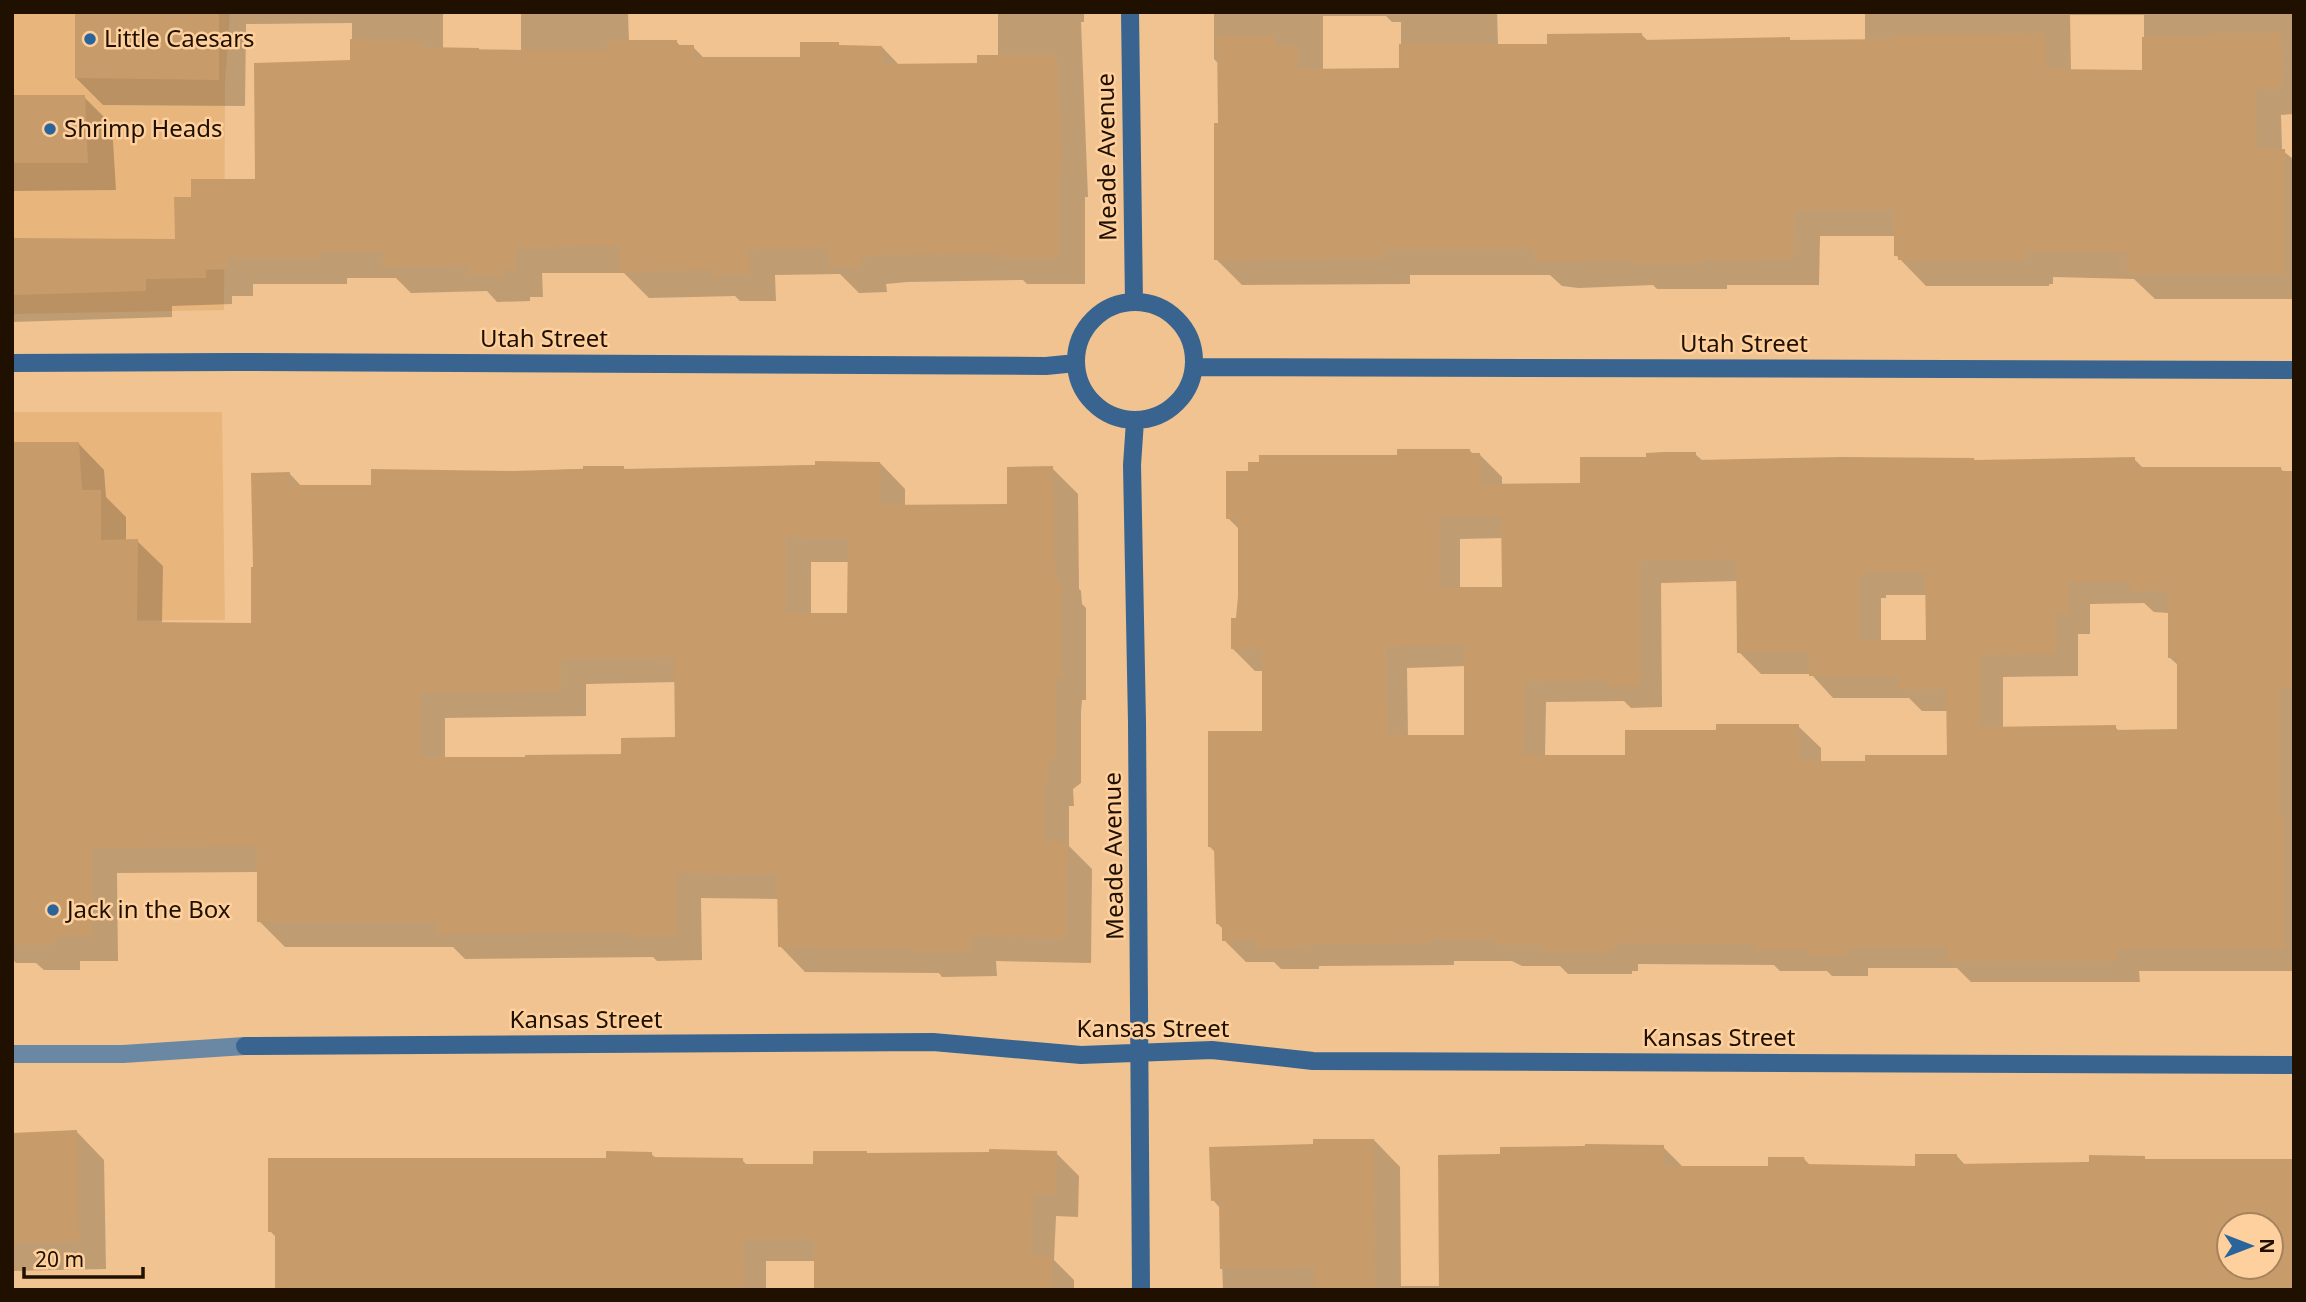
<svg xmlns="http://www.w3.org/2000/svg" width="2306" height="1302" viewBox="0 0 2306 1302" font-family="'Noto Sans',sans-serif">
  <style>
    .built { fill: #e8b67c }
    .shadow { fill: #0003; fill-rule: evenodd }
    .building { fill: #c89c6a; fill-rule: evenodd }
    .lines { fill: none; stroke-linecap: round; stroke-linejoin: round }
    .street { stroke: #6a87a4; stroke-width: 18 }
    .secondary { stroke: #39648f; stroke-width: 18 }
    .poi-dot { fill: #29649b; stroke: #fed09d; stroke-width: 2.5 }
    .labels { text-anchor: middle; stroke-width: 5; stroke-linejoin: round; paint-order: stroke }
    .poi-label { font-size: 24px; fill: #201000; stroke: #fed09d; text-anchor: start }
    .street-label { font-size: 24px; fill: #201000; stroke: #fed09d }
  </style>
  <rect width="100%" height="100%" fill="#f0c390"/>
  <path class="built" d="M 12,12 L 230,12 L 225,82 L 224,310 L 12,314 Z
    M 12,412 L 222,412 L 225,620 L 12,621 Z"/>
  <path class="shadow" d="M 76,12 L 443,12 L 443,49 L 521,50 L 521,12 L 628,12 L 629,42 L 676,41 L 681,47 L 693,47 L 705,59 L 802,59 L 882,47 L 900,66 L 979,65 L 998,57 L 998,12 L 1084,12 L 1084,22 L 1081,22 L 1088,197 L 1085,197 L 1085,284 L 1027,284 L 1023,280 L 907,282 L 886,284 L 887,292 L 859,293 L 840,274 L 775,275 L 776,301 L 740,301 L 735,296 L 649,298 L 624,273 L 542,273 L 543,297 L 530,297 L 530,301 L 497,302 L 487,291 L 411,293 L 396,278 L 347,278 L 347,284 L 253,284 L 253,296 L 232,296 L 232,304 L 172,306 L 172,317 L 12,322 L 12,239 L 177,241 L 193,198 L 257,181 L 352,61 L 352,23 L 246,24 L 245,106 L 103,105 L 76,78 Z
    M 1214,12 L 1497,12 L 1498,45 L 1549,45 L 1642,35 L 1648,41 L 1789,39 L 1792,42 L 1865,41 L 1865,12 L 2294,12 L 2294,114 L 2281,115 L 2282,150 L 2294,160 L 2294,299 L 2155,299 L 2134,279 L 2053,277 L 2053,284 L 2049,284 L 2049,286 L 1926,286 L 1896,255 L 1896,236 L 1820,236 L 1819,285 L 1727,285 L 1727,289 L 1657,289 L 1653,285 L 1579,288 L 1562,286 L 1550,275 L 1410,275 L 1410,284 L 1242,285 L 1216,259 L 1220,125 L 1219,64 L 1214,59 ZM 2070,15 L 2144,15 L 2144,72 L 2071,71 ZM 1323,16 L 1386,16 L 1392,22 L 1401,22 L 1401,70 L 1323,71 Z
    M 12,96 L 84,97 L 112,125 L 116,190 L 12,191 Z
    M 12,444 L 79,444 L 104,470 L 106,497 L 126,517 L 126,541 L 137,541 L 163,566 L 162,624 L 252,624 L 290,474 L 302,487 L 373,487 L 514,472 L 623,467 L 626,471 L 880,463 L 905,489 L 905,507 L 1009,505 L 1052,468 L 1078,494 L 1079,589 L 1081,591 L 1082,604 L 1086,608 L 1086,700 L 1082,700 L 1081,712 L 1081,783 L 1073,789 L 1074,806 L 1069,806 L 1069,846 L 1092,869 L 1091,963 L 996,961 L 997,976 L 942,977 L 939,973 L 805,972 L 780,946 L 779,899 L 701,898 L 702,960 L 657,961 L 653,957 L 465,959 L 453,947 L 285,947 L 259,921 L 259,872 L 117,873 L 118,961 L 80,961 L 80,970 L 44,970 L 36,963 L 16,963 L 12,959 ZM 811,562 L 849,562 L 849,614 L 811,614 ZM 676,682 L 677,739 L 623,756 L 445,759 L 445,718 L 586,716 L 586,684 Z
    M 1470,451 L 1474,455 L 1480,455 L 1502,477 L 1502,486 L 1582,485 L 1648,458 L 1695,454 L 1703,461 L 1974,459 L 1976,462 L 2134,459 L 2143,468 L 2280,468 L 2284,472 L 2294,472 L 2294,971 L 2139,971 L 2140,982 L 1971,982 L 1957,968 L 1868,968 L 1868,976 L 1832,976 L 1827,971 L 1780,971 L 1774,965 L 1638,964 L 1638,971 L 1632,971 L 1632,974 L 1568,974 L 1560,966 L 1522,966 L 1512,961 L 1454,961 L 1454,965 L 1319,966 L 1319,969 L 1281,969 L 1274,962 L 1246,962 L 1224,940 L 1224,930 L 1218,924 L 1216,853 L 1210,847 L 1264,732 L 1264,671 L 1255,671 L 1233,649 L 1238,619 L 1239,529 L 1228,518 L 1250,472 ZM 1503,538 L 1503,589 L 1460,589 L 1460,539 ZM 1738,581 L 1739,652 L 1761,674 L 1811,674 L 1833,698 L 1909,698 L 1922,711 L 1948,711 L 1949,756 L 1866,762 L 1821,762 L 1821,748 L 1798,726 L 1718,732 L 1627,756 L 1545,756 L 1546,702 L 1624,701 L 1631,708 L 1662,707 L 1661,583 ZM 1886,595 L 1927,595 L 1927,642 L 1881,642 L 1881,598 L 1886,598 ZM 2144,603 L 2154,612 L 2169,613 L 2169,657 L 2179,666 L 2179,731 L 2119,731 L 2115,727 L 2003,728 L 2003,677 L 2078,676 L 2078,634 L 2090,634 L 2090,604 ZM 1466,666 L 1466,737 L 1408,737 L 1407,668 Z
    M 77,1132 L 104,1160 L 106,1269 L 12,1271 L 12,1135 Z
    M 1374,1140 L 1400,1167 L 1401,1286 L 1440,1286 L 1663,1147 L 1684,1168 L 1770,1168 L 1804,1159 L 1811,1166 L 1917,1168 L 1956,1155 L 1966,1166 L 2091,1163 L 2144,1158 L 2148,1161 L 2294,1161 L 2294,1290 L 1223,1290 L 1220,1208 L 1213,1200 L 1315,1145 ZM 2229,1225 L 2271,1225 L 2271,1267 L 2229,1267 Z
    M 1056,1153 L 1079,1176 L 1078,1217 L 1056,1216 L 1054,1260 L 1074,1280 L 1074,1290 L 816,1290 L 816,1261 L 766,1261 L 766,1290 L 277,1290 L 277,1238 L 270,1231 L 608,1160 L 651,1154 L 657,1159 L 742,1160 L 748,1166 L 815,1166 L 869,1155 Z"/>
  <path class="building" d="M 75,12 L 219,12 L 219,80 L 75,78 Z
    M 1642,33 L 1642,40 L 1790,37 L 1790,40 L 1896,39 L 1896,35 L 2045,33 L 2046,69 L 2142,70 L 2142,37 L 2211,37 L 2211,33 L 2281,33 L 2282,89 L 2256,89 L 2257,149 L 2285,149 L 2285,274 L 2127,274 L 2127,253 L 2028,252 L 2028,258 L 2024,258 L 2024,260 L 1898,260 L 1898,256 L 1894,256 L 1894,210 L 1794,210 L 1793,259 L 1701,260 L 1701,264 L 1629,264 L 1629,260 L 1552,262 L 1534,261 L 1534,249 L 1384,249 L 1384,258 L 1214,260 L 1214,123 L 1218,123 L 1217,36 L 1275,36 L 1275,46 L 1298,46 L 1298,69 L 1399,68 L 1399,44 L 1547,44 L 1547,34 Z
    M 350,39 L 423,42 L 422,47 L 479,48 L 479,50 L 607,50 L 607,40 L 677,40 L 677,45 L 694,45 L 694,57 L 800,57 L 800,42 L 839,42 L 839,45 L 882,46 L 882,64 L 977,63 L 977,55 L 1057,55 L 1062,171 L 1059,171 L 1059,258 L 999,258 L 999,254 L 880,255 L 860,258 L 861,266 L 830,267 L 829,249 L 827,248 L 749,249 L 750,274 L 711,275 L 711,270 L 620,272 L 620,246 L 516,247 L 516,270 L 504,270 L 504,275 L 469,275 L 469,265 L 383,267 L 382,252 L 321,252 L 321,258 L 227,258 L 227,269 L 206,270 L 206,278 L 146,279 L 146,291 L 12,295 L 12,238 L 175,239 L 174,197 L 191,197 L 191,179 L 255,179 L 254,63 L 350,60 Z
    M 12,95 L 85,95 L 88,163 L 12,163 Z
    M 12,442 L 79,442 L 82,490 L 101,490 L 101,540 L 138,539 L 137,622 L 251,623 L 251,567 L 253,567 L 251,473 L 290,472 L 290,485 L 371,485 L 371,469 L 514,471 L 577,469 L 583,469 L 583,466 L 624,466 L 624,469 L 815,465 L 815,461 L 880,462 L 880,505 L 1007,504 L 1007,467 L 1053,466 L 1054,564 L 1056,564 L 1057,581 L 1061,581 L 1061,675 L 1057,675 L 1056,686 L 1056,757 L 1048,763 L 1049,781 L 1044,781 L 1044,841 L 1067,842 L 1066,938 L 971,936 L 972,951 L 915,952 L 915,949 L 778,947 L 777,874 L 676,873 L 677,935 L 630,936 L 630,932 L 437,934 L 437,922 L 257,922 L 257,846 L 92,848 L 93,936 L 55,936 L 55,945 L 12,945 ZM 786,537 L 848,538 L 847,613 L 786,613 ZM 674,657 L 675,737 L 621,738 L 621,754 L 525,755 L 525,757 L 421,757 L 420,693 L 561,691 L 561,659 Z
    M 1397,449 L 1470,449 L 1470,453 L 1480,453 L 1481,484 L 1580,483 L 1580,457 L 1646,457 L 1646,453 L 1663,452 L 1696,452 L 1696,460 L 1842,457 L 1974,458 L 1974,460 L 2135,457 L 2135,467 L 2281,467 L 2281,471 L 2294,471 L 2294,688 L 2279,688 L 2279,817 L 2283,817 L 2285,949 L 2118,949 L 2118,961 L 1947,961 L 1947,947 L 1846,947 L 1846,955 L 1808,955 L 1808,950 L 1755,950 L 1755,944 L 1617,943 L 1617,949 L 1610,949 L 1610,952 L 1544,952 L 1544,945 L 1499,945 L 1493,943 L 1493,939 L 1432,939 L 1432,943 L 1298,945 L 1298,948 L 1257,948 L 1257,941 L 1222,941 L 1222,924 L 1216,924 L 1214,847 L 1208,847 L 1208,731 L 1262,731 L 1262,649 L 1231,649 L 1231,618 L 1236,618 L 1238,596 L 1238,519 L 1226,519 L 1226,471 L 1248,471 L 1248,462 L 1259,462 L 1259,455 L 1397,455 ZM 1501,516 L 1502,587 L 1439,587 L 1439,517 ZM 1736,559 L 1737,653 L 1809,652 L 1809,676 L 1898,676 L 1898,689 L 1946,689 L 1947,755 L 1865,755 L 1865,761 L 1799,761 L 1799,724 L 1716,724 L 1716,730 L 1625,730 L 1625,755 L 1523,755 L 1524,681 L 1607,680 L 1607,686 L 1640,686 L 1639,561 ZM 1865,573 L 1925,573 L 1926,640 L 1859,640 L 1859,576 L 1865,576 ZM 2130,581 L 2130,591 L 2168,591 L 2168,658 L 2177,658 L 2177,729 L 2116,730 L 2116,725 L 1981,727 L 1981,655 L 2056,654 L 2056,613 L 2068,613 L 2068,582 ZM 1464,644 L 1464,735 L 1387,735 L 1386,647 Z
    M 77,1130 L 79,1241 L 12,1243 L 12,1133 Z
    M 1313,1139 L 1374,1139 L 1375,1290 L 1314,1290 L 1314,1267 L 1220,1269 L 1219,1200 L 1211,1201 L 1209,1147 L 1313,1144 Z
    M 1585,1144 L 1664,1145 L 1664,1166 L 1768,1166 L 1768,1157 L 1804,1157 L 1805,1164 L 1915,1166 L 1915,1154 L 1957,1154 L 1957,1164 L 2089,1162 L 2089,1155 L 2145,1156 L 2145,1159 L 2294,1159 L 2294,1290 L 1439,1290 L 1438,1155 L 1500,1154 L 1500,1147 L 1585,1146 ZM 2229,1225 L 2271,1225 L 2271,1267 L 2229,1267 Z
    M 989,1149 L 1057,1151 L 1056,1194 L 1033,1194 L 1031,1256 L 1052,1255 L 1053,1290 L 814,1290 L 814,1239 L 743,1239 L 745,1288 L 275,1290 L 275,1232 L 268,1232 L 268,1158 L 606,1158 L 606,1151 L 652,1152 L 652,1157 L 743,1158 L 743,1164 L 813,1164 L 813,1151 L 867,1151 L 867,1153 L 989,1152 Z"/>
  <g class="lines">
    <path class="street" d="M 12,1054 L 123,1054 L 245,1046"/>
    <path class="secondary" d="M 1130,12 L 1134,302
      M1076 361a59 59 0 1 1 118 0a59 59 0 1 1-118 0Z
      M 12,363 L 232,362 L 1046,366 L 1076,363
      M 1195,367 L 2294,370
      M 1135,421 L 1132,465 L 1137,722 L 1141,1290
      M 245,1046 L 933,1042 L 1081,1055 L 1212,1050 L 1313,1061 L 2294,1065"/>
  </g>
  <g class="poi-dot">
    <circle cx="90" cy="39" r="7"/>
    <circle cx="50" cy="129" r="7"/>
    <circle cx="53" cy="910" r="7"/>
  </g>
  <g class="labels">
    <g class="poi-label">
      <text x="104" y="47">Little Caesars</text>
      <text x="64" y="137">Shrimp Heads</text>
      <text x="67" y="918">Jack in the Box</text>
    </g>
    <g class="street-label">
      <text transform="translate(1107 157) rotate(-91)" y="8">Meade Avenue</text>
      <text x="544" y="347">Utah Street</text>
      <text x="1744" y="352">Utah Street</text>
      <text transform="translate(1114 856) rotate(-91)" y="8">Meade Avenue</text>
      <text x="586" y="1028">Kansas Street</text>
      <text x="1153" y="1037">Kansas Street</text>
      <text x="1719" y="1046">Kansas Street</text>
    </g>
  </g>
  <rect width="2306" height="1302" fill="none" stroke="#201000" stroke-width="28"/>
  <g transform="translate(2250 1246) rotate(90)"><circle r="33" fill="#fed09d" stroke="#a5835e" stroke-width="2"/>
  <path d="M0-5L12 26L0 18L-12 26Z" fill="#29649b"/>
  <text y="-10" font-size="19" font-weight="bold" text-anchor="middle" fill="#201000">N</text>
  </g>
  <path d="M24 1267v10h119v-10" fill="none" stroke="#201000" stroke-width="3.5"/>
  <text x="35" y="1267" font-size="21" fill="#201000" stroke="#fed09d" stroke-width="5" paint-order="stroke">20 m</text>
</svg>
